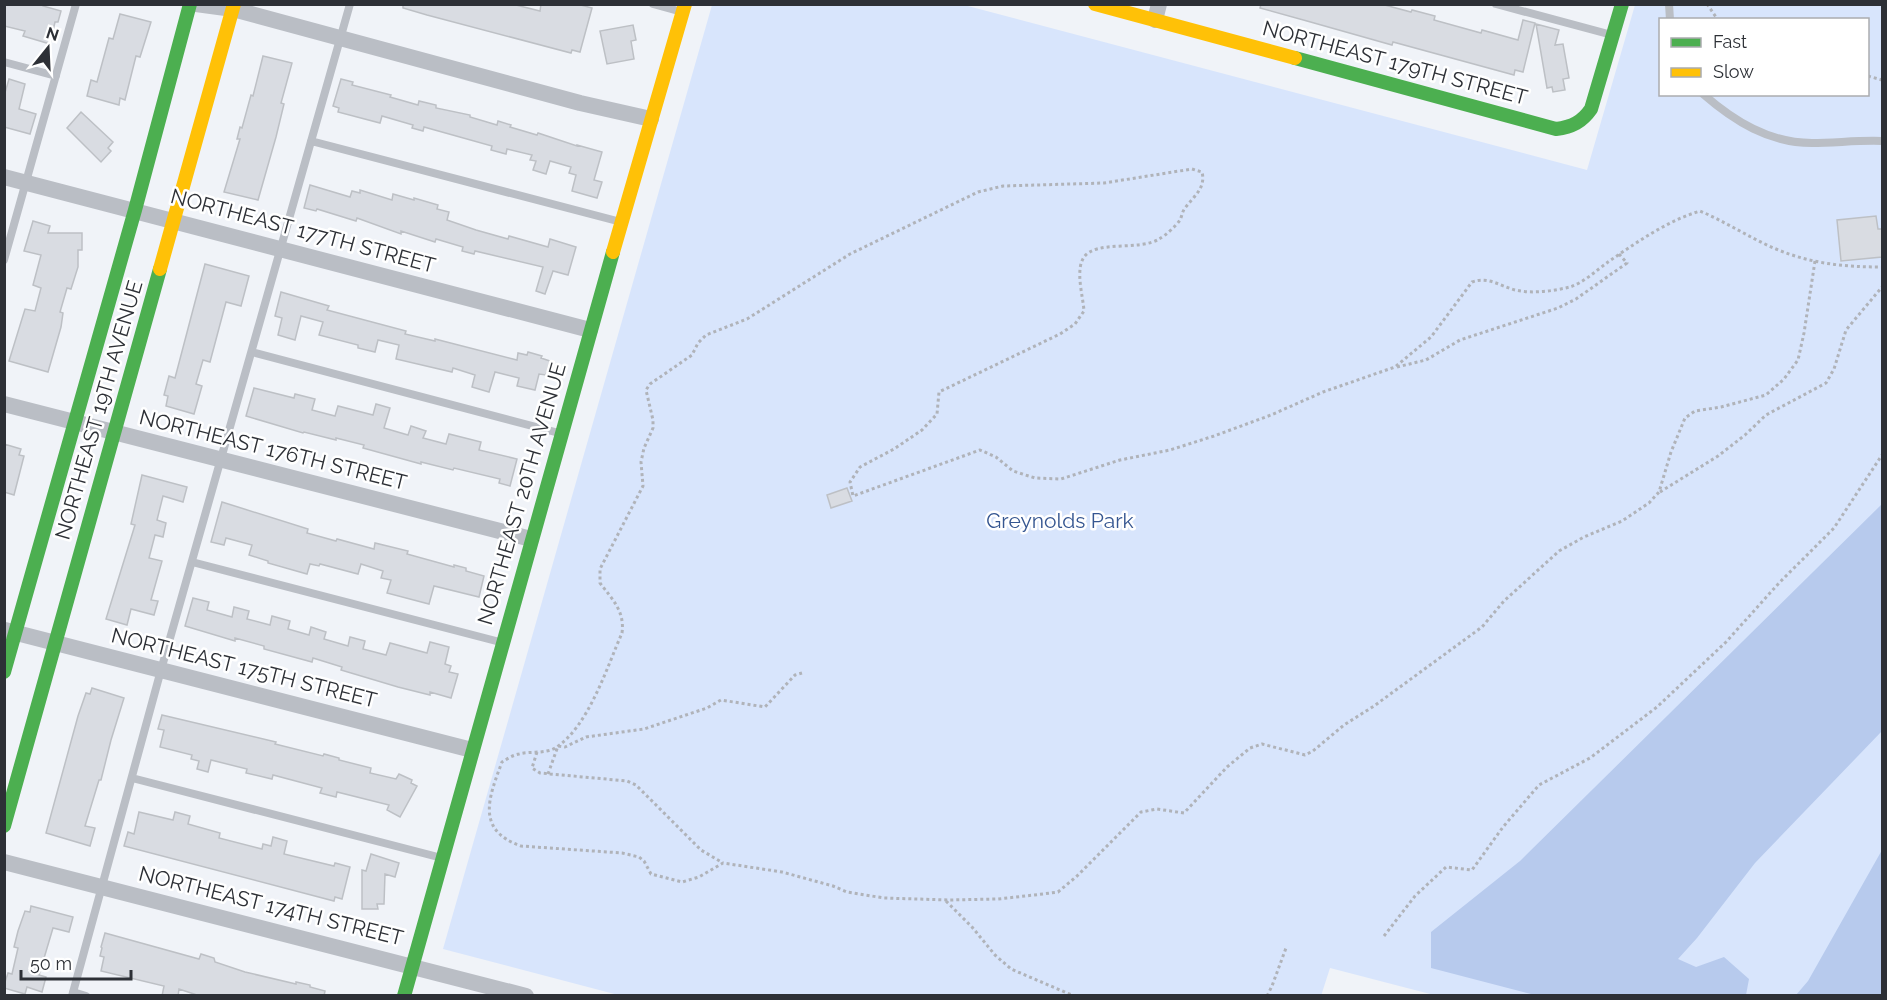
<svg xmlns="http://www.w3.org/2000/svg" width="1887" height="1000" viewBox="0 0 1887 1000" font-family="Raleway,sans-serif">
  <style>
    .green { fill: #d8e5fc; fill-rule: evenodd }
    .water { fill: #b7caed }
    .building { fill: #d9dce2; stroke: #bdc0c5; stroke-width: 1.5 }
    .lines { fill: none; stroke-linecap: round; stroke-linejoin: round }
    .path { stroke: #b0b3b9; stroke-width: 3; stroke-dasharray: 3 3; stroke-linecap: butt }
    .lane { stroke: #babec5; stroke-width: 8 }
    .street { stroke: #babec5; stroke-width: 16 }
    .fast { stroke: #4caf50; stroke-width: 14 }
    .slow { stroke: #ffc107; stroke-width: 14 }
    .labels { text-anchor: middle; stroke-width: 5; stroke-linejoin: round; paint-order: stroke }
    .street-label { font-size: 21px; fill: #2d3036; stroke: #fff }
    .park-label { font-size: 21px; fill: #355691; stroke: #fff }
  </style>
  <rect width="100%" height="100%" fill="#f0f3f8"/>
  <path class="green" d="M 712,5 L 964,5 L 1587,170 L 1635,5 L 1882,5 L 1882,995 L 1434,995 L 1330,968 L 1321,996 L 622,996 L 443,949 ZM 1660,20 L 1868,20 L 1868,94 L 1660,94 Z"/>
  <path class="water" d="M 1882,504 L 1882,731 L 1755,863 L 1697,938 L 1678,959 L 1696,967 L 1724,957 L 1749,979 L 1746,995 L 1535,995 L 1431,968 L 1431,932 L 1520,861 Z
    M 1882,850 L 1882,995 L 1796,995 L 1808,981 Z"/>
  <path class="building" d="M 4,4 L 43,4 L 43,6 L 61,11 L 58,22 L 55,22 L 50,44 L 23,36 L 25,31 L 4,26 Z
    M 403,4 L 512,4 L 540,11 L 541,4 L 577,4 L 592,8 L 580,52 L 572,50 L 571,53 L 427,15 L 403,8 Z
    M 1261,4 L 1381,4 L 1411,12 L 1412,10 L 1435,16 L 1434,20 L 1481,33 L 1482,30 L 1518,40 L 1523,20 L 1535,23 L 1523,72 L 1515,70 L 1514,75 L 1393,42 L 1392,45 L 1307,21 L 1260,8 Z
    M 120,14 L 151,22 L 140,57 L 136,56 L 125,100 L 120,98 L 119,105 L 87,96 L 91,80 L 97,82 L 109,38 L 113,39 Z
    M 1536,24 L 1559,30 L 1555,45 L 1563,44 L 1569,78 L 1563,79 L 1565,90 L 1553,92 L 1552,87 L 1547,88 Z
    M 633,25 L 636,40 L 631,41 L 634,59 L 607,64 L 600,31 Z
    M 263,56 L 292,63 L 281,103 L 284,104 L 276,137 L 258,200 L 224,192 L 240,139 L 237,139 L 240,127 L 242,128 L 251,95 L 253,96 Z
    M 9,79 L 25,84 L 19,109 L 36,114 L 30,134 L 4,127 L 4,96 Z
    M 341,79 L 353,82 L 352,85 L 391,95 L 390,97 L 418,105 L 419,101 L 436,105 L 436,108 L 470,115 L 470,117 L 497,125 L 498,121 L 511,125 L 510,127 L 537,135 L 538,133 L 577,146 L 577,145 L 602,152 L 594,180 L 602,182 L 597,198 L 572,191 L 576,175 L 569,173 L 571,167 L 550,161 L 546,174 L 533,170 L 536,161 L 530,160 L 532,155 L 507,149 L 506,154 L 491,150 L 492,146 L 424,127 L 423,131 L 412,128 L 413,125 L 382,116 L 380,123 L 338,112 L 339,108 L 333,106 Z
    M 81,112 L 113,142 L 108,148 L 111,151 L 101,162 L 67,128 Z
    M 310,185 L 350,197 L 352,191 L 360,193 L 360,190 L 392,200 L 393,194 L 414,200 L 414,198 L 438,205 L 437,209 L 449,212 L 447,220 L 476,230 L 508,239 L 509,236 L 548,247 L 550,239 L 576,247 L 568,275 L 553,271 L 545,294 L 536,291 L 543,267 L 475,251 L 474,254 L 462,251 L 463,247 L 436,239 L 435,242 L 401,231 L 401,234 L 357,218 L 356,221 L 317,209 L 316,211 L 304,208 Z
    M 1876,216 L 1878,229 L 1882,229 L 1882,257 L 1841,261 L 1837,220 Z
    M 33,221 L 50,226 L 48,233 L 82,233 L 82,250 L 78,250 L 78,267 L 71,289 L 67,288 L 60,312 L 63,313 L 61,327 L 48,372 L 9,361 L 25,309 L 35,311 L 41,288 L 33,285 L 41,255 L 24,251 Z
    M 205,264 L 249,276 L 241,306 L 226,302 L 210,362 L 203,360 L 196,384 L 202,386 L 194,414 L 166,406 L 168,396 L 164,395 L 169,376 L 175,378 Z
    M 281,292 L 329,306 L 327,310 L 406,331 L 405,334 L 435,341 L 435,339 L 517,360 L 518,353 L 527,355 L 528,352 L 542,356 L 541,358 L 550,361 L 546,375 L 539,374 L 535,390 L 517,386 L 519,378 L 495,372 L 489,392 L 472,387 L 475,375 L 453,368 L 452,372 L 396,359 L 399,345 L 378,340 L 375,352 L 358,348 L 358,345 L 319,335 L 323,322 L 301,316 L 295,340 L 278,335 L 282,318 L 275,316 Z
    M 254,388 L 294,398 L 295,394 L 315,399 L 312,410 L 335,416 L 338,406 L 373,415 L 376,404 L 390,408 L 384,428 L 408,435 L 411,426 L 426,431 L 423,438 L 446,444 L 449,434 L 481,442 L 479,450 L 517,459 L 510,486 L 499,483 L 500,479 L 454,468 L 453,470 L 421,462 L 421,464 L 363,448 L 364,445 L 336,438 L 336,440 L 304,432 L 303,433 L 246,416 Z
    M 4,444 L 21,449 L 19,455 L 24,456 L 14,495 L 4,492 Z
    M 142,475 L 187,487 L 183,502 L 163,496 L 157,520 L 166,523 L 163,537 L 155,535 L 149,558 L 162,561 L 151,600 L 158,601 L 154,615 L 131,609 L 127,625 L 106,619 L 135,525 L 131,524 Z
    M 847,488 L 852,501 L 831,508 L 827,495 Z
    M 222,502 L 308,529 L 307,533 L 336,541 L 337,539 L 374,549 L 375,543 L 408,551 L 407,554 L 454,567 L 454,565 L 466,568 L 466,571 L 484,576 L 479,597 L 434,586 L 429,604 L 387,593 L 391,580 L 381,578 L 383,571 L 361,564 L 358,574 L 320,564 L 319,566 L 310,564 L 307,574 L 268,563 L 268,561 L 249,555 L 252,545 L 226,538 L 224,545 L 211,542 Z
    M 193,598 L 209,602 L 207,610 L 232,617 L 234,607 L 249,611 L 247,619 L 270,625 L 272,616 L 290,621 L 288,629 L 309,635 L 311,627 L 326,632 L 324,639 L 348,646 L 350,637 L 365,641 L 363,649 L 386,655 L 390,643 L 427,653 L 430,642 L 449,647 L 445,664 L 451,666 L 449,672 L 458,674 L 451,698 L 430,692 L 430,695 L 398,687 L 341,670 L 342,667 L 313,658 L 312,662 L 264,649 L 264,646 L 235,638 L 235,641 L 185,626 Z
    M 92,688 L 124,698 L 111,740 L 101,780 L 99,780 L 85,826 L 95,828 L 90,846 L 46,833 L 78,716 L 86,693 L 90,694 Z
    M 162,715 L 276,742 L 275,744 L 323,756 L 324,754 L 339,758 L 339,760 L 371,768 L 370,773 L 396,779 L 399,774 L 412,780 L 411,783 L 417,786 L 400,817 L 387,810 L 389,805 L 337,792 L 336,797 L 320,793 L 322,788 L 273,775 L 272,779 L 246,773 L 247,769 L 211,760 L 208,772 L 197,769 L 199,761 L 191,759 L 192,755 L 160,747 L 164,730 L 158,729 Z
    M 139,812 L 173,820 L 175,812 L 190,816 L 188,824 L 220,833 L 219,838 L 262,849 L 263,844 L 271,846 L 273,837 L 287,841 L 284,854 L 334,866 L 335,863 L 350,867 L 342,899 L 335,897 L 334,901 L 124,846 L 128,832 L 134,834 Z
    M 371,854 L 399,863 L 395,877 L 385,874 L 384,904 L 377,904 L 378,909 L 362,909 L 362,870 L 366,871 Z
    M 31,906 L 73,917 L 69,932 L 53,928 L 39,975 L 46,977 L 42,992 L 27,987 L 25,994 L 4,988 L 4,985 L 8,973 L 12,974 L 18,948 L 14,947 L 18,931 L 25,911 L 30,912 Z
    M 105,933 L 199,959 L 201,954 L 214,958 L 215,962 L 245,972 L 296,984 L 296,982 L 310,985 L 310,987 L 325,991 L 324,996 L 200,996 L 179,989 L 178,996 L 162,996 L 164,986 L 101,971 L 104,957 L 100,956 L 102,948 L 101,947 Z"/>
  <g class="lines">
    <path class="path" d="M 1707,4 L 1718,20
      M 1868,76 L 1882,80
      M 1815,261 L 1804,333 L 1798,360 L 1784,379 L 1766,395 L 1721,407 L 1695,411 L 1685,418 L 1671,452 L 1659,492 L 1649,503 L 1622,521 L 1584,537 L 1559,551 L 1504,601 L 1482,627 L 1374,706 L 1344,725 L 1313,751 L 1305,755 L 1262,744 L 1250,748 L 1227,767 L 1184,813 L 1157,809 L 1141,812 L 1077,876 L 1058,892 L 1043,894 L 998,899 L 949,900 L 884,898 L 847,892 L 833,886 L 782,872 L 723,863 L 699,877 L 682,882 L 651,874 L 644,861 L 639,857 L 622,853 L 521,846 C 475,830 489,797 502,762 C 507,759 513,755 519,754 C 530,751 545,754 555,748 C 588,728 607,667 622,633 C 625,611 612,599 600,583 L 600,569 L 643,486 L 641,462 L 644,448 L 653,428 L 653,420 L 646,390 L 650,384 L 692,355 L 698,343 L 706,335 L 747,319 L 850,254 L 978,192 L 1003,186 L 1104,183 L 1192,169 L 1202,172 C 1206,188 1194,196 1185,208 C 1182,212 1182,216 1180,220 C 1176,226 1165,236 1159,239 C 1140,251 1096,240 1084,257 C 1075,270 1083,296 1084,311 L 1075,324 L 1060,334 L 939,392 L 937,414 L 922,430 L 894,449 L 860,467 L 850,482 L 853,496 L 980,450 L 996,457 L 1013,471 L 1035,478 L 1061,479 L 1120,460 L 1170,450 L 1214,436 L 1271,415 L 1323,392 L 1395,367 L 1431,337 L 1472,282 C 1488,276 1500,286 1515,290 C 1533,294 1553,291 1570,287 C 1583,283 1597,270 1608,262 C 1637,242 1667,221 1700,211 C 1726,222 1750,238 1776,249 C 1812,264 1845,267 1882,267
      M 1397,367 L 1426,360 L 1460,340 L 1558,308 L 1576,299 L 1627,263 L 1619,254
      M 1660,492 L 1718,456 L 1745,435 L 1766,415 L 1826,383 L 1834,369 L 1846,330 L 1882,287
      M 537,752 L 532,768 L 540,773 L 627,781 L 636,785 L 701,850 L 723,863
      M 548,774 L 558,746 L 565,747 L 586,737 L 644,729 L 707,708 L 721,700 L 765,707 L 795,675 L 802,673
      M 946,901 L 972,927 L 995,955 L 1011,969 L 1074,996
      M 1384,936 L 1415,896 L 1446,867 L 1472,870 L 1503,827 L 1539,785 L 1590,758 L 1657,707 L 1726,642 L 1779,583 L 1834,528 L 1882,455
      M 1267,996 L 1272,986 L 1286,948"/>
    <path class="lane" d="M 653,4 L 682,12
      M 1496,4 L 1612,35
      M 1669,4 L 1670,20
      M 4,62 L 56,76
      M 1703,94 C 1734,121 1769,143 1812,143 C 1835,143 1859,140 1882,141
      M 311,141 L 621,222
      M 4,260 L 76,4
      M 252,352 L 559,433
      M 192,562 L 500,642
      M 132,778 L 442,858
      M 73,992 L 86,996
      M 72,996 L 161,670 L 350,4"/>
    <path class="street" d="M 196,4 L 233,9 L 580,103 L 651,119
      M 1155,20 L 1159,4
      M 4,177 L 590,330
      M 4,404 L 531,539
      M 5,630 L 472,750
      M 4,862 L 526,996"/>
    <path class="fast" d="M 1295,58 L 1556,129 C 1572,127 1582,122 1591,109 L 1622,4
      M 4,672 L 135,210 L 190,4
      M 4,826 L 160,269
      M 404,996 L 613,252"/>
    <path class="slow" d="M 1095,4 L 1295,58
      M 613,252 L 685,4
      M 160,269 L 234,4"/>
  </g>
  <g class="labels">
    <g class="street-label">
      <text transform="translate(1395 63) rotate(15)" y="7">NORTHEAST 179TH STREET</text>
      <text transform="translate(303 231) rotate(15)" y="7">NORTHEAST 177TH STREET</text>
      <text transform="translate(99 410) rotate(-74)" y="7">NORTHEAST 19TH AVENUE</text>
      <text transform="translate(273 450) rotate(14)" y="7">NORTHEAST 176TH STREET</text>
      <text transform="translate(522 494) rotate(-74)" y="7">NORTHEAST 20TH AVENUE</text>
      <text transform="translate(244 668) rotate(14)" y="7">NORTHEAST 175TH STREET</text>
      <text transform="translate(271 906) rotate(14)" y="7">NORTHEAST 174TH STREET</text>
    </g>
    <g class="park-label">
      <text x="1060" y="528">Greynolds Park</text>
    </g>
  </g>
  <rect width="1887" height="1000" fill="none" stroke="#2d3036" stroke-width="12"/>
  <rect x="1659" y="18" width="210" height="78" fill="#ffffff" stroke="#abacaf" stroke-width="1.5"/>
  <rect x="1671" y="38" width="30" height="9" fill="#4caf50" stroke="#abacaf" stroke-width="1.5"/>
  <text x="1713" y="48" font-size="18" fill="#2d3036">Fast</text>
  <rect x="1671" y="68" width="30" height="9" fill="#ffc107" stroke="#abacaf" stroke-width="1.5"/>
  <text x="1713" y="78" font-size="18" fill="#2d3036">Slow</text>
  <g transform="translate(48 48) rotate(18)" stroke="#ffffff" stroke-width="4.5" paint-order="stroke">
  <path d="M0-4.5L10 22L0 15L-10 22Z" fill="#2d3036"/>
  <text y="-9" font-size="16" font-weight="bold" text-anchor="middle" fill="#2d3036">N</text>
  </g>
  <path d="M21 970v9h110v-9" fill="none" stroke="#2d3036" stroke-width="3"/>
  <text x="30" y="970" font-size="18" fill="#2d3036" stroke="#ffffff" stroke-width="4.5" paint-order="stroke">50 m</text>
</svg>
